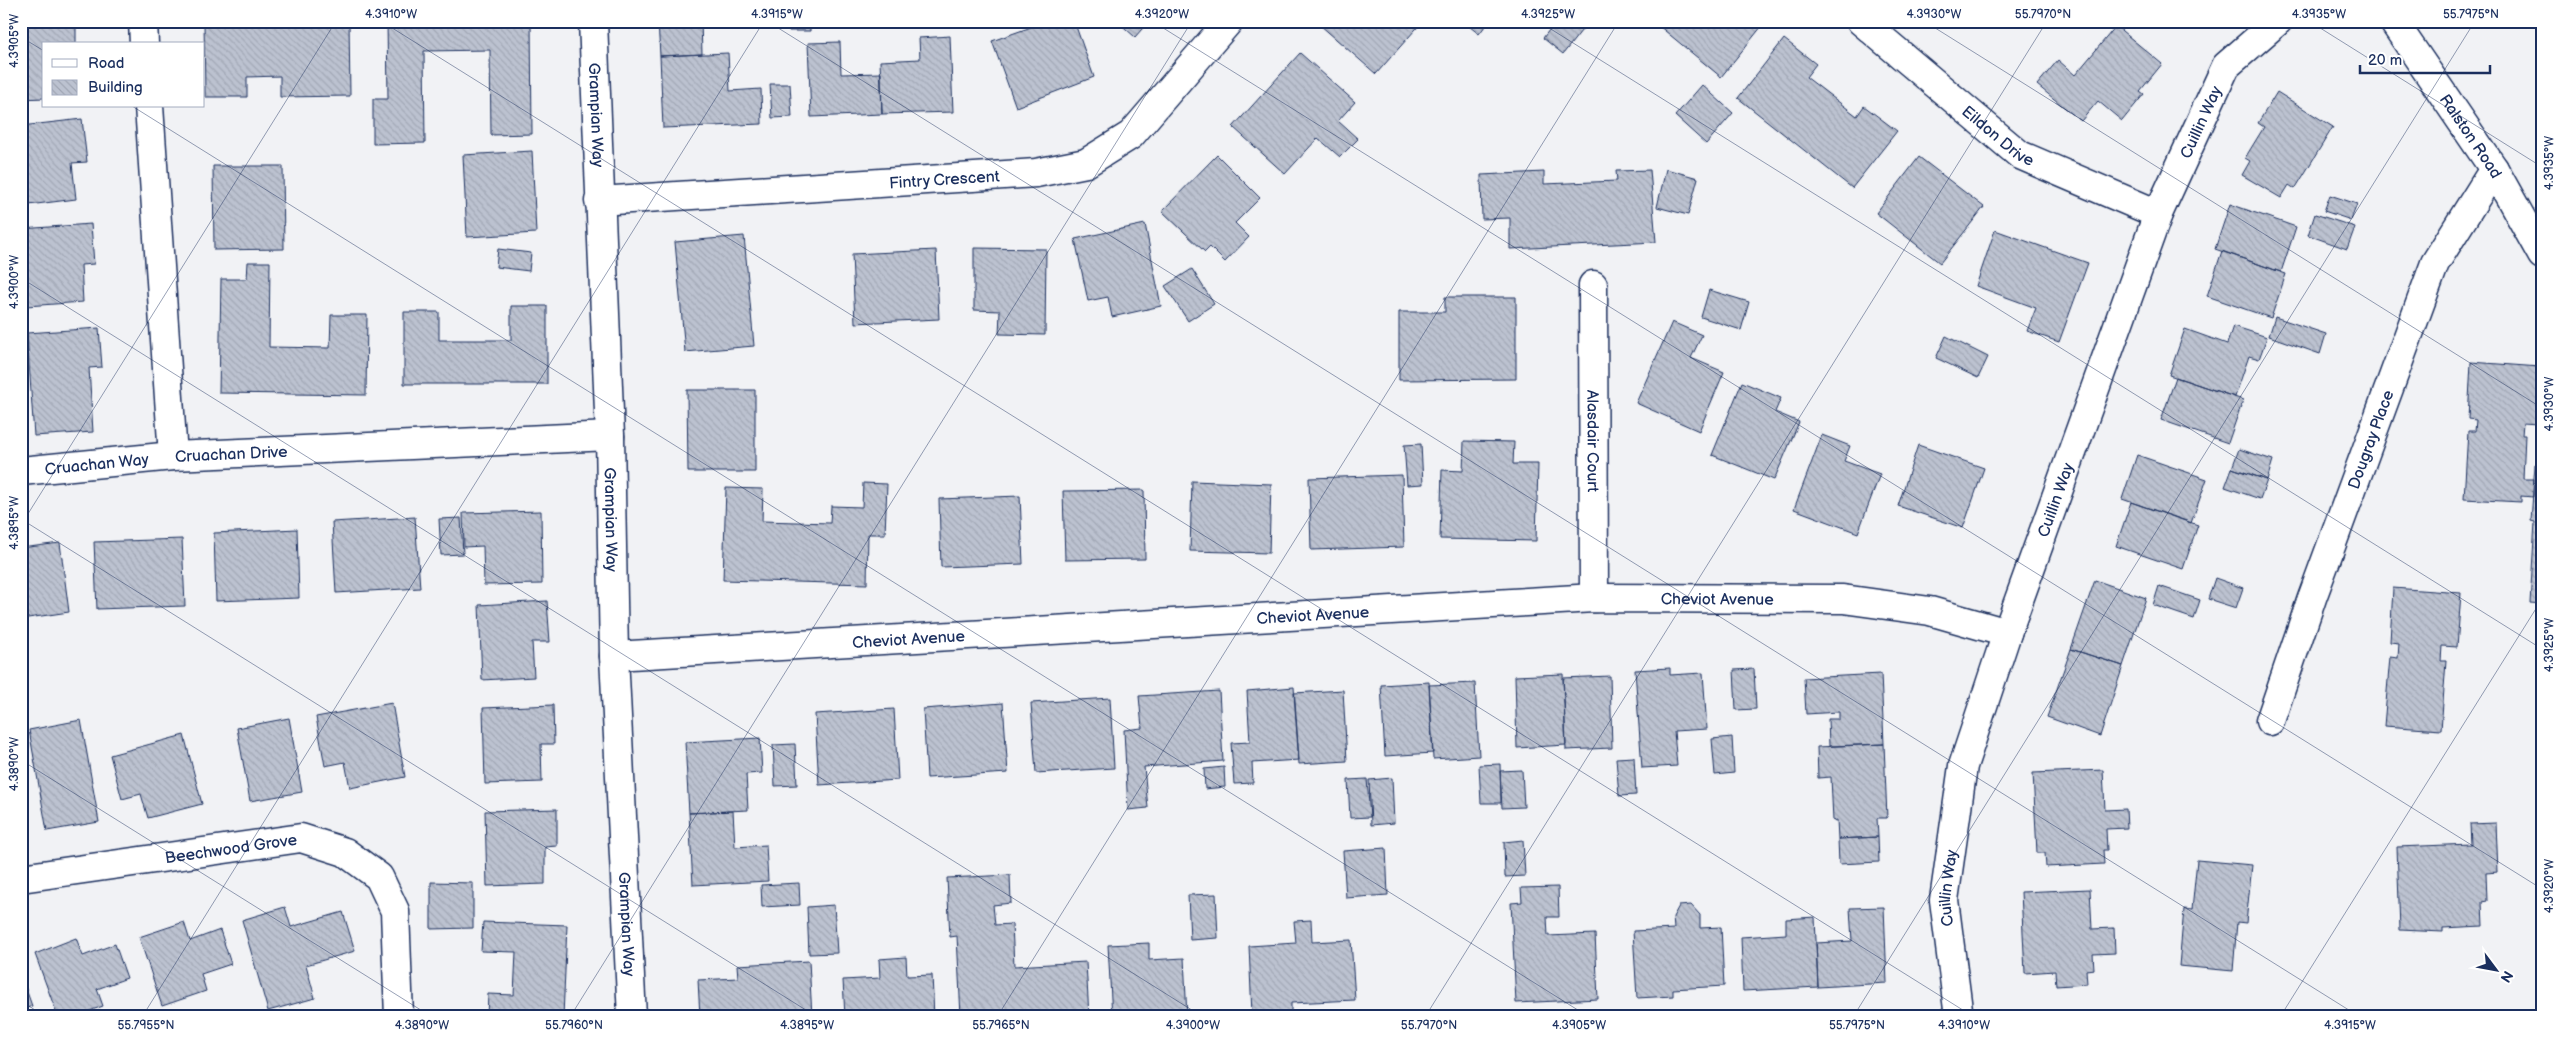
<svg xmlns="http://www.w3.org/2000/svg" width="2563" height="1038" viewBox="0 0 2563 1038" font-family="'Balsamiq Sans',sans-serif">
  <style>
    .building { fill: url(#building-back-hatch); stroke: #1b2f5e }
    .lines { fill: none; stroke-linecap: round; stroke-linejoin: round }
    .minor-casing { stroke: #1b2f5e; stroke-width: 31 }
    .minor { stroke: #fff; stroke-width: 28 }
    .ticks { fill: none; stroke: #1b2f5e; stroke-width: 1; stroke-opacity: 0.45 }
    .labels { text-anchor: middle; stroke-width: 5; stroke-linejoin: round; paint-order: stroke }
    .street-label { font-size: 16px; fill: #1b2f5e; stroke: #fff }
    .neatline { fill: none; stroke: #1b2f5e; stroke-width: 2 }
    .ticks-label { font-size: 12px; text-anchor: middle; fill: #1b2f5e }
  </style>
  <defs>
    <pattern id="building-back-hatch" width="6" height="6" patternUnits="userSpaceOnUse" patternTransform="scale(1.25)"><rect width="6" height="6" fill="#bcc2d0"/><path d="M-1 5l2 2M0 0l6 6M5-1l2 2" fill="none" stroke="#a1a7b5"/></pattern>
  </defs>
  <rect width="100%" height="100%" fill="#f1f2f5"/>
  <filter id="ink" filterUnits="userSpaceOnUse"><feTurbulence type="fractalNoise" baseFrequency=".02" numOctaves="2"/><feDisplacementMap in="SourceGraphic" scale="10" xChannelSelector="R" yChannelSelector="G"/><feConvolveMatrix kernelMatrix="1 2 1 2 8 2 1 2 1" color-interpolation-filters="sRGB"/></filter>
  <g filter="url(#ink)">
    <path class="building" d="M 76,21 L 76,44 L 44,44 L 44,98 L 21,99 L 21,22 Z
      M 204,21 L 349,21 L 350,96 L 280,97 L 280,76 L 247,77 L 247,97 L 205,97 Z
      M 387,21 L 531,21 L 532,134 L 491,135 L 490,50 L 424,51 L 425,143 L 373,144 L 373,99 L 388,99 Z
      M 658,21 L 701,21 L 702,54 L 660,56 Z
      M 789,21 L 810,21 L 810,31 L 789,31 Z
      M 1032,21 L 1074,21 L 1094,77 L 1016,107 L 992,41 L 1034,26 Z
      M 1117,21 L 1149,21 L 1135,37 Z
      M 1323,21 L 1423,21 L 1376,74 L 1320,25 Z
      M 1467,21 L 1489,21 L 1479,34 L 1465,23 Z
      M 1556,21 L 1589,21 L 1563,54 L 1543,38 Z
      M 1653,21 L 1766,21 L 1721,77 Z
      M 1957,21 L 1970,21 L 1965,28 Z
      M 2170,21 L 2185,21 L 2179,29 Z
      M 2116,26 L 2162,64 L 2140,91 L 2144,94 L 2122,121 L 2098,101 L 2081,121 L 2037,85 L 2058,60 L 2075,75 Z
      M 950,36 L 953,112 L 882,114 L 880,61 L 920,59 L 919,38 Z
      M 1784,39 L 1816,64 L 1806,77 L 1857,116 L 1864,106 L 1897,131 L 1852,188 L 1738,98 Z
      M 840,42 L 841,74 L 881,73 L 882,114 L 811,117 L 808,43 Z
      M 728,53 L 730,91 L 761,89 L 762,124 L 663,128 L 660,56 Z
      M 1300,53 L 1355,102 L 1338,121 L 1358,139 L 1340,157 L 1318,138 L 1285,174 L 1233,127 Z
      M 770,84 L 790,84 L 792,117 L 772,118 Z
      M 1702,85 L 1733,113 L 1706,144 L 1675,116 Z
      M 2277,92 L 2333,127 L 2295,189 L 2289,185 L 2281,198 L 2242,175 L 2250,161 L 2245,158 L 2264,127 L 2258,123 Z
      M 82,119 L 87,162 L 72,163 L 76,199 L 21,206 L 21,126 Z
      M 532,151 L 536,233 L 467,237 L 463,155 Z
      M 1217,155 L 1260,198 L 1235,223 L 1249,237 L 1225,262 L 1210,247 L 1205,252 L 1162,211 Z
      M 1919,157 L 1984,207 L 1940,263 L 1876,213 Z
      M 213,166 L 283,166 L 284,249 L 214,250 Z
      M 1666,169 L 1698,178 L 1688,215 L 1657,207 Z
      M 1650,170 L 1656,242 L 1510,249 L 1510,218 L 1482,219 L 1481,175 L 1544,172 L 1544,184 L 1617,181 L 1616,171 Z
      M 2330,195 L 2357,204 L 2351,220 L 2324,211 Z
      M 2230,204 L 2296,227 L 2281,272 L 2215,249 Z
      M 2315,214 L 2355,227 L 2347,249 L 2308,235 Z
      M 91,224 L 94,264 L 81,265 L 83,302 L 26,306 L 23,268 L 21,268 L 21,229 Z
      M 1145,224 L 1161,306 L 1112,317 L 1108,297 L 1088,301 L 1075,239 Z
      M 1995,230 L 2088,263 L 2059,342 L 2027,331 L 2036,308 L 1976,286 Z
      M 744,236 L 754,346 L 685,352 L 675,242 Z
      M 974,248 L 1046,249 L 1045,335 L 999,334 L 1000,311 L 974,310 Z
      M 498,249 L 531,253 L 529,271 L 496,267 Z
      M 936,250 L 939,319 L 855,323 L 852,254 Z
      M 2222,251 L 2286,274 L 2271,318 L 2207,296 Z
      M 248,262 L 270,262 L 269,347 L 330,348 L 331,315 L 367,315 L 366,395 L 219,393 L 221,279 L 247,279 Z
      M 1192,269 L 1214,304 L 1188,321 L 1165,286 Z
      M 1709,290 L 1749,302 L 1741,330 L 1701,317 Z
      M 1445,297 L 1516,297 L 1516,379 L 1399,380 L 1399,312 L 1445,312 Z
      M 511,306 L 547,306 L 547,384 L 404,384 L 404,312 L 439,312 L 439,340 L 511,340 Z
      M 2275,317 L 2326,334 L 2320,354 L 2269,336 Z
      M 1672,322 L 1702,335 L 1691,358 L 1724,372 L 1699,431 L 1636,403 Z
      M 2233,326 L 2267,337 L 2259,359 L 2249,356 L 2235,397 L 2169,375 L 2185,329 L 2227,344 Z
      M 99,328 L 102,367 L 89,368 L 93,432 L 34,436 L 27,333 Z
      M 1946,336 L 1988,357 L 1978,378 L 1936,358 Z
      M 2471,362 L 2540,367 L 2537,424 L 2523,423 L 2522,435 L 2525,435 L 2523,479 L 2534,479 L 2533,497 L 2521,496 L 2521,502 L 2464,499 L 2468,431 L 2475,431 L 2476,420 L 2468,419 Z
      M 2176,377 L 2243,400 L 2228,443 L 2161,420 Z
      M 1742,382 L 1781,398 L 1775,412 L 1799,422 L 1774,480 L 1712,455 Z
      M 687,390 L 755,390 L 755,472 L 688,472 Z
      M 1822,435 L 1850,446 L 1844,461 L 1880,474 L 1858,533 L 1794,509 Z
      M 1464,441 L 1514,442 L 1513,464 L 1538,464 L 1536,541 L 1440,539 L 1442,470 L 1463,471 Z
      M 1421,444 L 1423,484 L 1407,485 L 1404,445 Z
      M 1918,445 L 1984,468 L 1963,528 L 1898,506 Z
      M 2239,449 L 2273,460 L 2267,480 L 2232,468 Z
      M 2137,455 L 2207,479 L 2191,523 L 2122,499 Z
      M 2535,464 L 2542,465 L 2542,604 L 2530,603 L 2535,522 L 2531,521 Z
      M 2232,468 L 2267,480 L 2260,499 L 2225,487 Z
      M 1402,475 L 1404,547 L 1311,550 L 1309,478 Z
      M 1192,481 L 1271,484 L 1269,553 L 1190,551 Z
      M 863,483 L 887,484 L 885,534 L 868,534 L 867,584 L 723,580 L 726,488 L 763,489 L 762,521 L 830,523 L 831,506 L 862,507 Z
      M 1144,490 L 1145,559 L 1065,560 L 1063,491 Z
      M 1020,496 L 1023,564 L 941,567 L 939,499 Z
      M 2131,502 L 2198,525 L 2183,569 L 2116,546 Z
      M 541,511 L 542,584 L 484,585 L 483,546 L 464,547 L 463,513 Z
      M 415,517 L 420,588 L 336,593 L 332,522 Z
      M 461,518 L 463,554 L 441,555 L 439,519 Z
      M 297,529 L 299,598 L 216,601 L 214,533 Z
      M 182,539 L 185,606 L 97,609 L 94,542 Z
      M 60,543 L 69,612 L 21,619 L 21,548 Z
      M 2215,578 L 2243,588 L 2236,608 L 2208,599 Z
      M 2095,580 L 2146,598 L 2123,666 L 2071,649 Z
      M 2159,586 L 2200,600 L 2194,619 L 2153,605 Z
      M 2393,588 L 2461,593 L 2457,647 L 2442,646 L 2441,661 L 2446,661 L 2441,730 L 2384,726 L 2390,657 L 2398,658 L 2399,643 L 2390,642 Z
      M 547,601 L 550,642 L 532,642 L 534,677 L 482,680 L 479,605 Z
      M 2071,649 L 2123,666 L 2100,736 L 2047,717 Z
      M 1670,668 L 1670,675 L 1703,673 L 1707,729 L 1674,731 L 1677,766 L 1642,768 L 1635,670 Z
      M 1754,669 L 1756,709 L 1736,710 L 1734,670 Z
      M 1563,674 L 1566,745 L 1517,748 L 1515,676 Z
      M 1881,674 L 1884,744 L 1829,746 L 1828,719 L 1839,719 L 1839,712 L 1806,714 L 1804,678 Z
      M 1610,676 L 1612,748 L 1566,750 L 1563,678 Z
      M 1429,682 L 1433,753 L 1385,756 L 1381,685 Z
      M 1475,683 L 1479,756 L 1433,759 L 1429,685 Z
      M 1294,687 L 1299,760 L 1252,763 L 1253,783 L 1234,784 L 1231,743 L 1250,742 L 1247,691 Z
      M 1343,690 L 1347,761 L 1299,764 L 1294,693 Z
      M 1219,691 L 1223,761 L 1144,767 L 1148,808 L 1128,810 L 1124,730 L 1142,728 L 1139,696 Z
      M 1110,698 L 1114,768 L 1036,773 L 1031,703 Z
      M 392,703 L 405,777 L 350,788 L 345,762 L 325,766 L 316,717 Z
      M 1003,703 L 1008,773 L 927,778 L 923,709 Z
      M 553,705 L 554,744 L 541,744 L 542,782 L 485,784 L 483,708 Z
      M 894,709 L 898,780 L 819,785 L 815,714 Z
      M 289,718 L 302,792 L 250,801 L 237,728 Z
      M 81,720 L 99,822 L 47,831 L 29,730 Z
      M 184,735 L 202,804 L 148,818 L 141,794 L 122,799 L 110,755 Z
      M 1732,737 L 1734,773 L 1715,775 L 1712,739 Z
      M 760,738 L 762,773 L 746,774 L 748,810 L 689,813 L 685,742 Z
      M 795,744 L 797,785 L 775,786 L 773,745 Z
      M 1884,744 L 1887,818 L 1877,818 L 1878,837 L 1838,839 L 1837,820 L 1833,821 L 1831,777 L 1818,778 L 1817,747 Z
      M 1634,757 L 1636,795 L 1619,796 L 1616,758 Z
      M 1500,764 L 1501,803 L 1481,803 L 1479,765 Z
      M 1224,767 L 1225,787 L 1205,789 L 1204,769 Z
      M 1522,770 L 1524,807 L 1502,808 L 1500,771 Z
      M 2103,770 L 2105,810 L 2126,809 L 2127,828 L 2106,829 L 2107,850 L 2103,850 L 2104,864 L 2046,867 L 2045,853 L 2037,853 L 2033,773 Z
      M 1392,778 L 1394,823 L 1371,825 L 1369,780 Z
      M 1367,779 L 1370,817 L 1350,818 L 1348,780 Z
      M 557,809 L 557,846 L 545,847 L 545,884 L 487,886 L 485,811 Z
      M 733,811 L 735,847 L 766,845 L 768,881 L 693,885 L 689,813 Z
      M 2496,823 L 2498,872 L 2486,873 L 2487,901 L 2482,902 L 2483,926 L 2443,928 L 2443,932 L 2400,930 L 2397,847 L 2471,844 L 2470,824 Z
      M 1878,837 L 1879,862 L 1839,864 L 1838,839 Z
      M 1523,840 L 1525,876 L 1505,877 L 1504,842 Z
      M 1386,848 L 1388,895 L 1346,898 L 1343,851 Z
      M 2197,860 L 2252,865 L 2246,923 L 2237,922 L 2233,971 L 2179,966 L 2184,909 L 2192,910 Z
      M 1010,875 L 1011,903 L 993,905 L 995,925 L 1012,924 L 1014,966 L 1086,962 L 1089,1017 L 961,1017 L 957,936 L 950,937 L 947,878 Z
      M 431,882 L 473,883 L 473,928 L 431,929 Z
      M 799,883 L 800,905 L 762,907 L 761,885 Z
      M 1558,887 L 1559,917 L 1547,917 L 1548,936 L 1595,934 L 1598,999 L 1516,1003 L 1511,903 L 1522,902 L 1521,888 Z
      M 2090,889 L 2092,929 L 2114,928 L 2115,953 L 2093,954 L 2094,969 L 2086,970 L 2087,984 L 2056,986 L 2055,971 L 2025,973 L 2021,892 Z
      M 1216,894 L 1218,938 L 1190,940 L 1188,895 Z
      M 834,905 L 837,953 L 809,954 L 807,907 Z
      M 1691,905 L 1700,915 L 1700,928 L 1721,927 L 1724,986 L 1673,989 L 1673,996 L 1637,998 L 1633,931 L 1674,929 L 1673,917 L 1679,906 Z
      M 285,907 L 291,927 L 343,912 L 355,951 L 306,965 L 315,998 L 268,1011 L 242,920 Z
      M 1884,907 L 1887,983 L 1818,987 L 1816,943 L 1852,941 L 1850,908 Z
      M 1815,917 L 1818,987 L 1743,991 L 1741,937 L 1786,934 L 1786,919 Z
      M 1311,920 L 1312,942 L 1351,940 L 1355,1000 L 1291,1003 L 1291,1013 L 1252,1015 L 1249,946 L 1296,943 L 1294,921 Z
      M 184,922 L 190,941 L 220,930 L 231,964 L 201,974 L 206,991 L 162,1006 L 139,937 Z
      M 483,922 L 567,925 L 563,1017 L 487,1017 L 488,994 L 514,995 L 516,952 L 481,951 Z
      M 76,938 L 83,956 L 115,944 L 127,978 L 97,989 L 103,1006 L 73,1017 L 58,1017 L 35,954 Z
      M 1149,943 L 1149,960 L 1184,958 L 1187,1017 L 1112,1017 L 1108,945 Z
      M 906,957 L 907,976 L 932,975 L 934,1017 L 845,1017 L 843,980 L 880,978 L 879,959 Z
      M 809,961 L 812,1017 L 700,1017 L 698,980 L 738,978 L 737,965 Z
      M 21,975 L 32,1006 L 21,1010 Z"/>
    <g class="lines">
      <g class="minor-casing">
        <g id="minor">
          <path d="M 143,21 L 144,44"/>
          <path id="s1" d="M 593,21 L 610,436 L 614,656 L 632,1017"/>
          <path id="s2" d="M 1861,21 L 2020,155 L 2158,214"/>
          <path id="s3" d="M 2393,21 L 2494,169 L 2542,255"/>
          <path id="s4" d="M 149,106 L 173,456 L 610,436"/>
          <path id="s5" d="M 599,201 L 1036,173 L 1086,163 L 1131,135 L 1229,21"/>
          <path id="s6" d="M 1593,285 L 1594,598"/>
          <path id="s7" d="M 21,471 L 173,456"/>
          <path id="s8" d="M 614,656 L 1594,598 L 1843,599 L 1930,611 L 2007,633"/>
          <path id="s9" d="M 2270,721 L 2312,598 L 2435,263 L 2494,169"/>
          <path id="s10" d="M 21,878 L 301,838 L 345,852 L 379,877 L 395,911 L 399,1017"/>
          <path id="s11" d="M 1959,1017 L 1944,900 L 1963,766 L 2007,633 L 2158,214 L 2226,66 L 2278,21"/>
        </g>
      </g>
      <use href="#minor" class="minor"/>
    </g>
  </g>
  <path class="ticks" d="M 381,21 L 1974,1017M 767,21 L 2360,1017M 1152,21 L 2542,889M 1538,21 L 2542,649M 1924,21 L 2542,408M 2309,21 L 2542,167M 21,37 L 44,51M 132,106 L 1589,1017M 21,278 L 1203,1017M 21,519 L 817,1017M 21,525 L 336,21M 21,760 L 432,1017M 21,1001 L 46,1017M 142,1017 L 764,21M 570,1017 L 1192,21M 997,1017 L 1619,21M 1425,1017 L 2047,21M 1853,1017 L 2475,21M 2280,1017 L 2542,599"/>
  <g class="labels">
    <g class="street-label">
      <text dy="6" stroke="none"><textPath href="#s1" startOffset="94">Grampian Way</textPath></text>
      <text dy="6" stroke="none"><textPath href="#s11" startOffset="940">Cuillin Way</textPath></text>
      <text dy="6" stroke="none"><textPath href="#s2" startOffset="179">Eildon Drive</textPath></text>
      <text dy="6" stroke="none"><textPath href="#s3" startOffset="139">Ralston Road</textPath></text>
      <text dy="6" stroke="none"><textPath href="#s5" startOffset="346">Fintry Crescent</textPath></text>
      <text dy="6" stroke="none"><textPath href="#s9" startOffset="299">Dougray Place</textPath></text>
      <text dy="6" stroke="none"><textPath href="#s6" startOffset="156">Alasdair Court</textPath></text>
      <text dy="6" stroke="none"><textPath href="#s4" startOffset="409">Cruachan Drive</textPath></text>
      <text dy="6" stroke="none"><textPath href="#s7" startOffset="76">Cruachan Way</textPath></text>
      <text dy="6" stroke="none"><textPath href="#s11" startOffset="535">Cuillin Way</textPath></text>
      <text dy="6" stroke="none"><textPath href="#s1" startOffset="499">Grampian Way</textPath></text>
      <text dy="6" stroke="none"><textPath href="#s8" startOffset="1105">Cheviot Avenue</textPath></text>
      <text dy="6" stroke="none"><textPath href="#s8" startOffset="700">Cheviot Avenue</textPath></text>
      <text dy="6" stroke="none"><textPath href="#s8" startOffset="295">Cheviot Avenue</textPath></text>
      <text dy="6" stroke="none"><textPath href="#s10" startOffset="212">Beechwood Grove</textPath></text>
      <text dy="6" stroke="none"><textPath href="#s11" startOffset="130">Cuillin Way</textPath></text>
      <text dy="6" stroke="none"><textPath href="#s1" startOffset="904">Grampian Way</textPath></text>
    </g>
  </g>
  <rect width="2563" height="1038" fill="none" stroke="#fff" stroke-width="55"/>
  <rect x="42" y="42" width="162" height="65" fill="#ffffff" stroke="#a4acbf"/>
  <rect x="52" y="59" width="25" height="8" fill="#ffffff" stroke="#a4acbf"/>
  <text x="88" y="68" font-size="15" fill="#1b2f5e">Road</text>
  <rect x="52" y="80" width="25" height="15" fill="url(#building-back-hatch)" stroke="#a4acbf"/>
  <text x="88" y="92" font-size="15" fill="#1b2f5e">Building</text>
  <g transform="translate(2496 970) rotate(122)" stroke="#ffffff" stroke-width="4" paint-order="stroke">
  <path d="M0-4L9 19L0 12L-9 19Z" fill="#1b2f5e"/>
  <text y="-8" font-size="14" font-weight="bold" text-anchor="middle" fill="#1b2f5e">N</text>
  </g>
  <path d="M2360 65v8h130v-8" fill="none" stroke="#1b2f5e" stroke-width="2.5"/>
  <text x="2368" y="65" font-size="15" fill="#1b2f5e" stroke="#ffffff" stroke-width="4" paint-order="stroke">20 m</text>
  <rect x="28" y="28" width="2508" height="982" class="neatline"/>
  <g class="ticks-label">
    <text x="391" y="18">4.3910°W</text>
    <text x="777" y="18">4.3915°W</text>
    <text x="1162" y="18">4.3920°W</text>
    <text x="1548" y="18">4.3925°W</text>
    <text x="1934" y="18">4.3930°W</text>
    <text x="2043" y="18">55.7970°N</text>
    <text x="2319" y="18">4.3935°W</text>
    <text x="2471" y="18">55.7975°N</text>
    <text transform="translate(14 41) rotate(-90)" y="4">4.3905°W</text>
    <text transform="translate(2549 163) rotate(-90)" y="4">4.3935°W</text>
    <text transform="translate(14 282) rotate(-90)" y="4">4.3900°W</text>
    <text transform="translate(2549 404) rotate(-90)" y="4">4.3930°W</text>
    <text transform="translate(14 523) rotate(-90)" y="4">4.3895°W</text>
    <text transform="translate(2549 645) rotate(-90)" y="4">4.3925°W</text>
    <text transform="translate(14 764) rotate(-90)" y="4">4.3890°W</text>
    <text transform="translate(2549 886) rotate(-90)" y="4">4.3920°W</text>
    <text x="146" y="1029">55.7955°N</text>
    <text x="422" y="1029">4.3890°W</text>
    <text x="574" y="1029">55.7960°N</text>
    <text x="807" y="1029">4.3895°W</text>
    <text x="1001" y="1029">55.7965°N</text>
    <text x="1193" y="1029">4.3900°W</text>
    <text x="1429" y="1029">55.7970°N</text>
    <text x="1579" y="1029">4.3905°W</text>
    <text x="1857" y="1029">55.7975°N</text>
    <text x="1964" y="1029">4.3910°W</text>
    <text x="2350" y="1029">4.3915°W</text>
  </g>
</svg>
